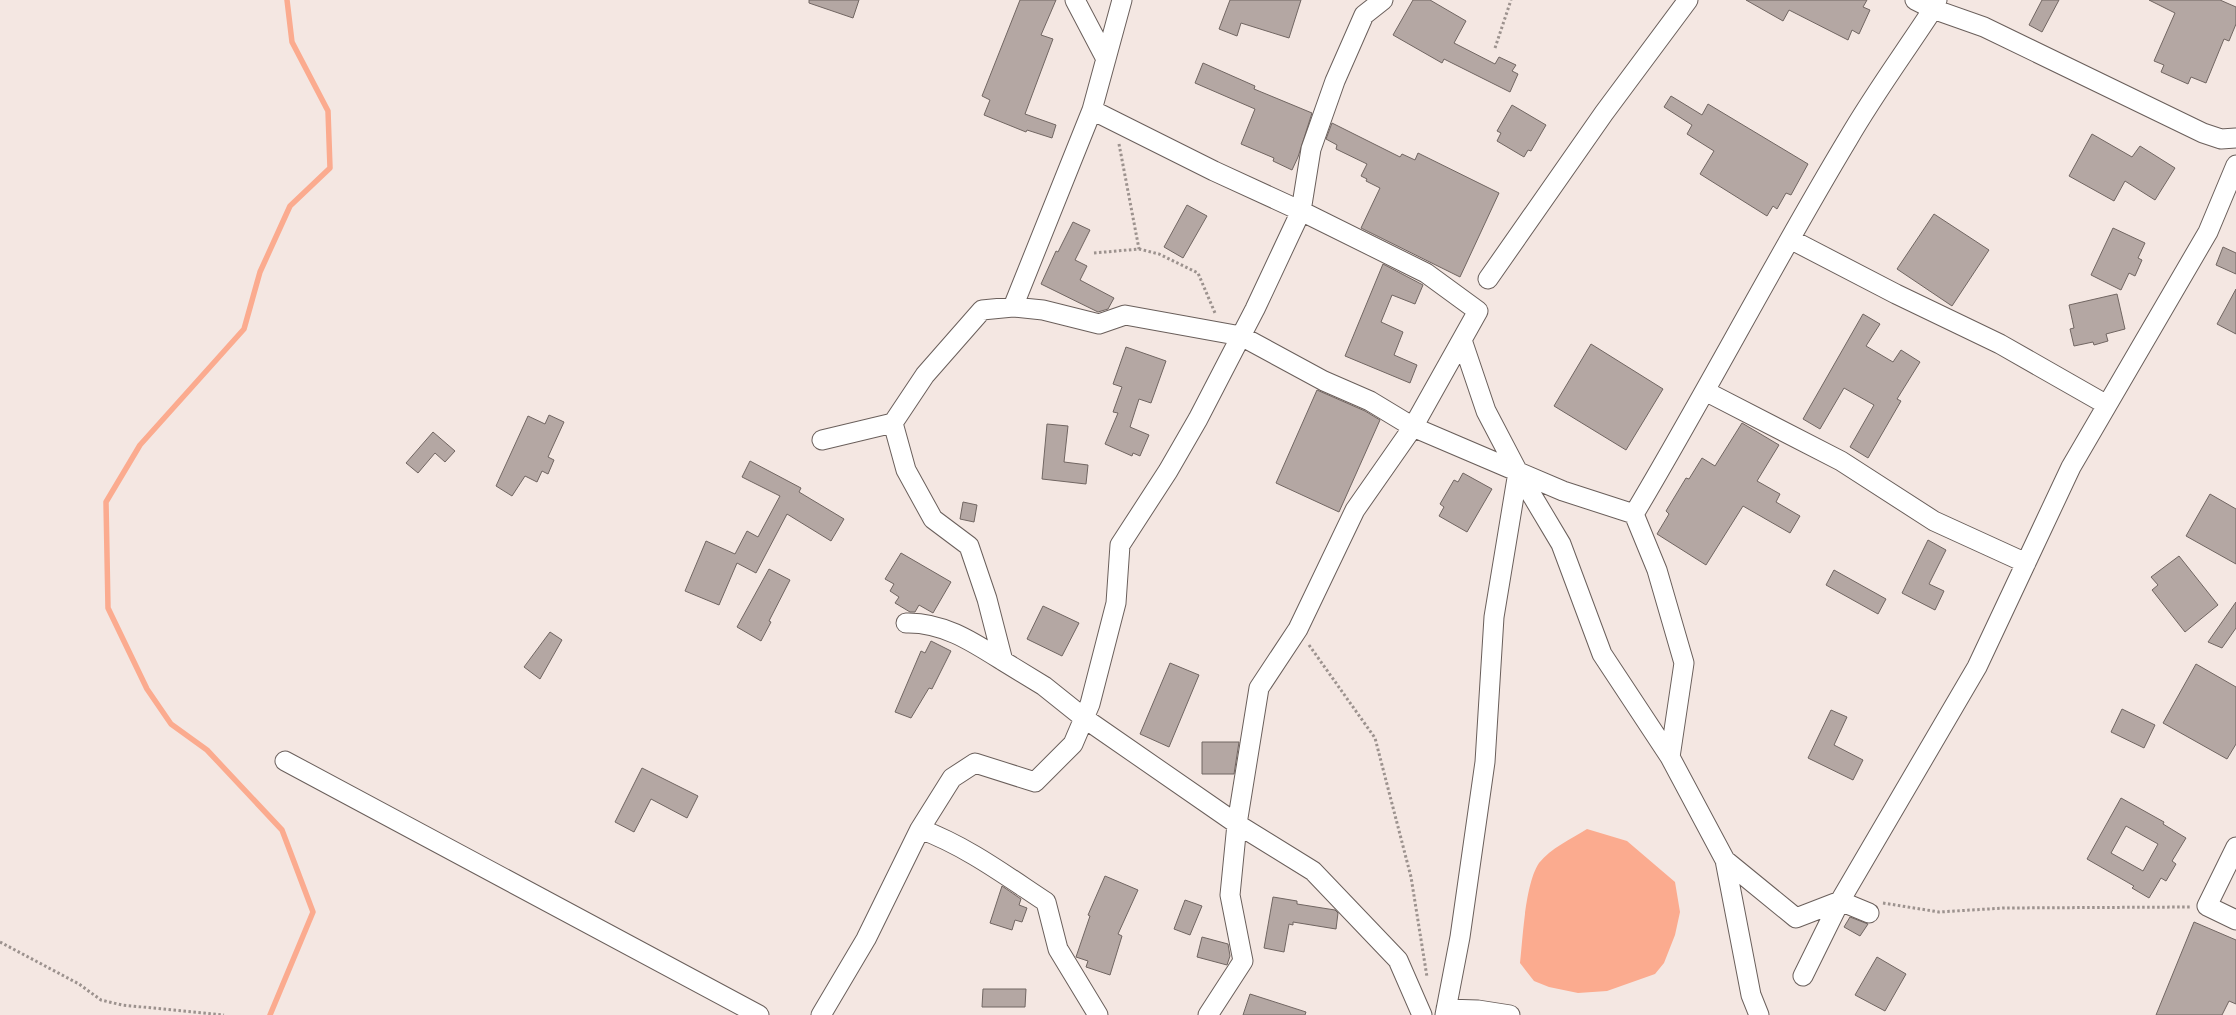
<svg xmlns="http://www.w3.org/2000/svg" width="2236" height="1015" viewBox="0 0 2236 1015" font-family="Helvetica,sans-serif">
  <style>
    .water { fill: #fbab8f }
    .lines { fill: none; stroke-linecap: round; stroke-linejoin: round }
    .stream { stroke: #fbab8f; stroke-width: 5.5 }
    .building { fill: #b4a7a3; stroke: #716662; fill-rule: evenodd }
    .minor-casing { stroke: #6a5f5b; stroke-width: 21 }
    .path { stroke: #9c928e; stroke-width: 3; stroke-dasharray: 2.5 2.5; stroke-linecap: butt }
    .minor { stroke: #fff; stroke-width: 19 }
  </style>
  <rect width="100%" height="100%" fill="#f4e7e2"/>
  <path class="water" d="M 1587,829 L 1627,841 L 1675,882 L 1680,912 L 1675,935 L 1664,963 L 1655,974 L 1607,991 L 1578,993 L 1549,987 L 1534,981 L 1520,963 C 1523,937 1525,884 1539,863 C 1551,848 1571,839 1587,829 Z"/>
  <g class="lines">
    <path class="stream" d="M 270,1015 L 313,912 L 282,830 L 207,750 L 171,724 L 147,689 L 108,608 L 106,502 L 140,445 L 244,329 L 260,272 L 290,206 L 330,168 L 328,111 L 292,42 L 287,0"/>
  </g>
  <path class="building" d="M 809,0 L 859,0 L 853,18 L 809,3 Z
    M 1020,0 L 1056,0 L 1041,35 L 1053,39 L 1025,114 L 1056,125 L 1052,138 L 1027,130 L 1026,132 L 984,115 L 990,100 L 982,96 Z
    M 1230,0 L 1301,0 L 1289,38 L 1241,23 L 1237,36 L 1219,29 Z
    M 1413,0 L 1430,0 L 1466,21 L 1454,43 L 1495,64 L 1499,57 L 1516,65 L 1512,71 L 1518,74 L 1510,92 L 1444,59 L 1442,63 L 1393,35 Z
    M 1746,0 L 1867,0 L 1863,7 L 1870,10 L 1859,34 L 1852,30 L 1848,40 L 1789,10 L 1783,21 Z
    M 2042,0 L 2059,0 L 2042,32 L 2029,25 Z
    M 2149,0 L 2220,0 L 2236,7 L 2236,24 L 2229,41 L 2224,39 L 2206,83 L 2191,77 L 2188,84 L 2161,72 L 2164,65 L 2154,61 L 2175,13 Z
    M 1203,63 L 1255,86 L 1254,89 L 1312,113 L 1298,157 L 1292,170 L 1273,161 L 1274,158 L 1241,144 L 1255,109 L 1195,83 Z
    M 1671,96 L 1702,115 L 1708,104 L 1808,164 L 1791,195 L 1786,193 L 1777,209 L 1773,206 L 1767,216 L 1700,174 L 1714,151 L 1687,134 L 1692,125 L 1664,107 Z
    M 1512,105 L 1546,125 L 1531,151 L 1528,150 L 1524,157 L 1497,141 L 1501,133 L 1497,131 Z
    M 1332,123 L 1400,157 L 1402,154 L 1415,160 L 1418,153 L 1499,193 L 1460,277 L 1361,228 L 1380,188 L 1366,181 L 1367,179 L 1361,176 L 1367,164 L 1336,149 L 1337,145 L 1326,139 Z
    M 2092,134 L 2132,157 L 2140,146 L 2175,168 L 2155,200 L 2125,181 L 2114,201 L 2069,176 Z
    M 1187,205 L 1207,216 L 1183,258 L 1164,247 Z
    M 1934,214 L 1989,250 L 1952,306 L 1897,269 Z
    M 1073,222 L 1090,230 L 1075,260 L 1087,266 L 1080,280 L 1114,298 L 1108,309 L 1098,312 L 1041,284 L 1056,251 L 1058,252 Z
    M 2113,228 L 2145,243 L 2138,258 L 2142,260 L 2135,276 L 2129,273 L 2121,290 L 2091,275 Z
    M 2223,247 L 2236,253 L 2236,274 L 2216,265 Z
    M 1383,264 L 1423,285 L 1415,304 L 1392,295 L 1381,322 L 1403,332 L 1394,355 L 1417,365 L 1410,383 L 1345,356 Z
    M 2236,289 L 2236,334 L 2217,324 Z
    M 2117,294 L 2125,329 L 2106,334 L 2108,341 L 2094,345 L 2093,342 L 2074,346 L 2070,329 L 2074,328 L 2069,305 Z
    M 1863,314 L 1880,324 L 1866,346 L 1893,362 L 1901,350 L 1920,362 L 1897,399 L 1901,401 L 1868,458 L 1850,447 L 1874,405 L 1844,388 L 1820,429 L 1803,419 Z
    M 1591,344 L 1663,389 L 1626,450 L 1554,406 Z
    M 1126,347 L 1166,361 L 1151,403 L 1139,399 L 1130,427 L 1149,435 L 1140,456 L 1133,453 L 1132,456 L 1105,444 L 1118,413 L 1113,412 L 1122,387 L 1113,384 Z
    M 1317,390 L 1365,411 L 1380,420 L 1339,512 L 1276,483 Z
    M 549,415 L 564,422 L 548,457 L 554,460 L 548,474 L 542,471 L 537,482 L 525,476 L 512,496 L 496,486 L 528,416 L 545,424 Z
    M 1742,423 L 1779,445 L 1757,481 L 1780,494 L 1776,502 L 1800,516 L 1790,533 L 1743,506 L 1706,565 L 1657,534 L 1669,514 L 1666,511 L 1686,478 L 1689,479 L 1702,458 L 1715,466 Z
    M 1047,424 L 1068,426 L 1064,462 L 1088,465 L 1086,484 L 1042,479 Z
    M 433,432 L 455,451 L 445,462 L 435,453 L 418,473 L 406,463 Z
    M 750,461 L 801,488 L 799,492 L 844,519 L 831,541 L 787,514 L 756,573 L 737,563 L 719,605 L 685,591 L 706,541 L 735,554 L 747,531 L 758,537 L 780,496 L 742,477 Z
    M 1463,473 L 1492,489 L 1467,532 L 1439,516 L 1444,507 L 1440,504 L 1454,480 L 1458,482 Z
    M 2210,494 L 2236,509 L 2236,564 L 2186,536 Z
    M 963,502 L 977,505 L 974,522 L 960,519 Z
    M 1928,540 L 1946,550 L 1929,584 L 1944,591 L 1935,610 L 1902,593 Z
    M 901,553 L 951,582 L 933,613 L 919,605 L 915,612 L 910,612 L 895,603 L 899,597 L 890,591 L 894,584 L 885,579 Z
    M 2179,556 L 2218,605 L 2185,632 L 2152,590 L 2158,585 L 2151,577 Z
    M 769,569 L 790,580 L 769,621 L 771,622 L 761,641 L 737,627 Z
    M 1834,570 L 1886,599 L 1878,614 L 1826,585 Z
    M 2236,602 L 2236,628 L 2222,648 L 2208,642 Z
    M 1043,606 L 1079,623 L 1062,656 L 1027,639 Z
    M 550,632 L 562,640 L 540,679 L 524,667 Z
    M 931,641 L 951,651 L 932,689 L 929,688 L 911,718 L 895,712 L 921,651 L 925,653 Z
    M 1170,663 L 1199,675 L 1169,747 L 1140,734 Z
    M 2196,664 L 2236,687 L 2236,744 L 2227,759 L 2163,723 Z
    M 2122,709 L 2155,725 L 2144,748 L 2111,732 Z
    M 1831,710 L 1847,717 L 1834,745 L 1863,760 L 1853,780 L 1808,758 Z
    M 1202,742 L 1239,742 L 1234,774 L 1202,774 Z
    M 642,768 L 698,796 L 687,818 L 651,799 L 634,832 L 615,822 Z
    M 2121,798 L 2164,822 L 2163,824 L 2186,838 L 2172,861 L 2176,864 L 2166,881 L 2161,878 L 2149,898 L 2132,888 L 2134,886 L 2087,859 ZM 2126,826 L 2158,844 L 2143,871 L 2111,853 Z
    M 1105,876 L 1138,890 L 1118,934 L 1122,936 L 1110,975 L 1086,967 L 1088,961 L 1076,957 L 1090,916 L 1088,915 Z
    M 1002,886 L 1021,899 L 1019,905 L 1027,908 L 1022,922 L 1015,920 L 1012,930 L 990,923 Z
    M 1273,897 L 1297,901 L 1297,904 L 1335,910 L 1338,913 L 1336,929 L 1293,922 L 1293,925 L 1289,924 L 1284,952 L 1264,948 Z
    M 1185,900 L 1202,906 L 1190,935 L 1174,929 Z
    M 1850,917 L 1868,924 L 1860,936 L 1844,927 Z
    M 2194,922 L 2236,940 L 2236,1004 L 2229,1001 L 2222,1015 L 2156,1015 Z
    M 1202,937 L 1228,944 L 1230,956 L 1227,965 L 1197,957 Z
    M 1877,957 L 1906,974 L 1885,1011 L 1855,995 Z
    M 983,989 L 1026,989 L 1025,1007 L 982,1007 Z
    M 1250,994 L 1306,1012 L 1305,1015 L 1243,1015 Z"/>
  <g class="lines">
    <g class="minor-casing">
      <path id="minor" d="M 1075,0 L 1106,59
        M 1915,0 L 1933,9 L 1984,27 L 2203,133 L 2221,139 L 2236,138
        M 1092,110 L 1214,171 L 1301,211 L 1426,273 L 1478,311 L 1413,427 L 1355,510 L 1298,629 L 1259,688 L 1237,824 L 1313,871 L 1398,960 L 1422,1015
        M 1790,239 L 1896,294 L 2000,344 L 2107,405
        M 1488,279 L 1604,113 L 1688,0
        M 1013,307 L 1043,310 L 1099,324 L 1125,315 L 1241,336 L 1324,381 L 1370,401 L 1413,427 L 1563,491 L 1634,514 C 1708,390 1774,262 1848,139 C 1874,94 1905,52 1933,9 L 1937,0
        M 1462,340 L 1486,411 L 1518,472
        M 1705,391 L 1841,461 L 1934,521 L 2026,563
        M 893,423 L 906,470 L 933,519 L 969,546 L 987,599 L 1003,661 L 1044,686 L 1084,718 L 1237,824 L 1230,895 L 1243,961 L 1208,1015
        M 822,440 L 893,423 L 925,375 L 982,310 L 1013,307 L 1092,110 L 1122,0
        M 1634,514 L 1657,570 L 1684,663 L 1670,757
        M 906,623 C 943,622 973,642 1003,661
        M 285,761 L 759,1015
        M 920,829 C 966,846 1005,875 1046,902 L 1058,949 L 1098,1015
        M 2236,847 L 2207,906 L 2236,920
        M 1725,860 L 1751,995 L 1759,1015
        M 1803,976 L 1840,901 L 1977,667 L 2071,467 L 2208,232 L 2236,165
        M 1446,1009 L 1478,1010 L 1510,1015
        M 821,1015 L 866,939 L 920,829 L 952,778 L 975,763 L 1035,782 L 1073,744 L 1090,704 L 1116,603 L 1120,545 L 1168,471 L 1198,419 L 1255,309 L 1301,211 L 1311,149 L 1335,81 L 1364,15 L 1383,0
        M 1445,1015 L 1460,937 L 1485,762 L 1494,617 L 1518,472 L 1561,544 L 1602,654 L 1670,757 L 1725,860 L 1796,918 L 1840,901 L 1869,913"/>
    </g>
    <path class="path" d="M 1495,48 L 1511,0
      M 1119,144 L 1139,249
      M 1094,253 L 1139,249 L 1159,254 L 1198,273 L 1215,313
      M 1309,645 L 1375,738 L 1411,877 L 1427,977
      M 1883,903 L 1939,912 L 2004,908 L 2191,907
      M 0,942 L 79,984 L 101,1000 L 122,1005 L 224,1015"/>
    <use href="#minor" class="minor"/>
  </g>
</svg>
